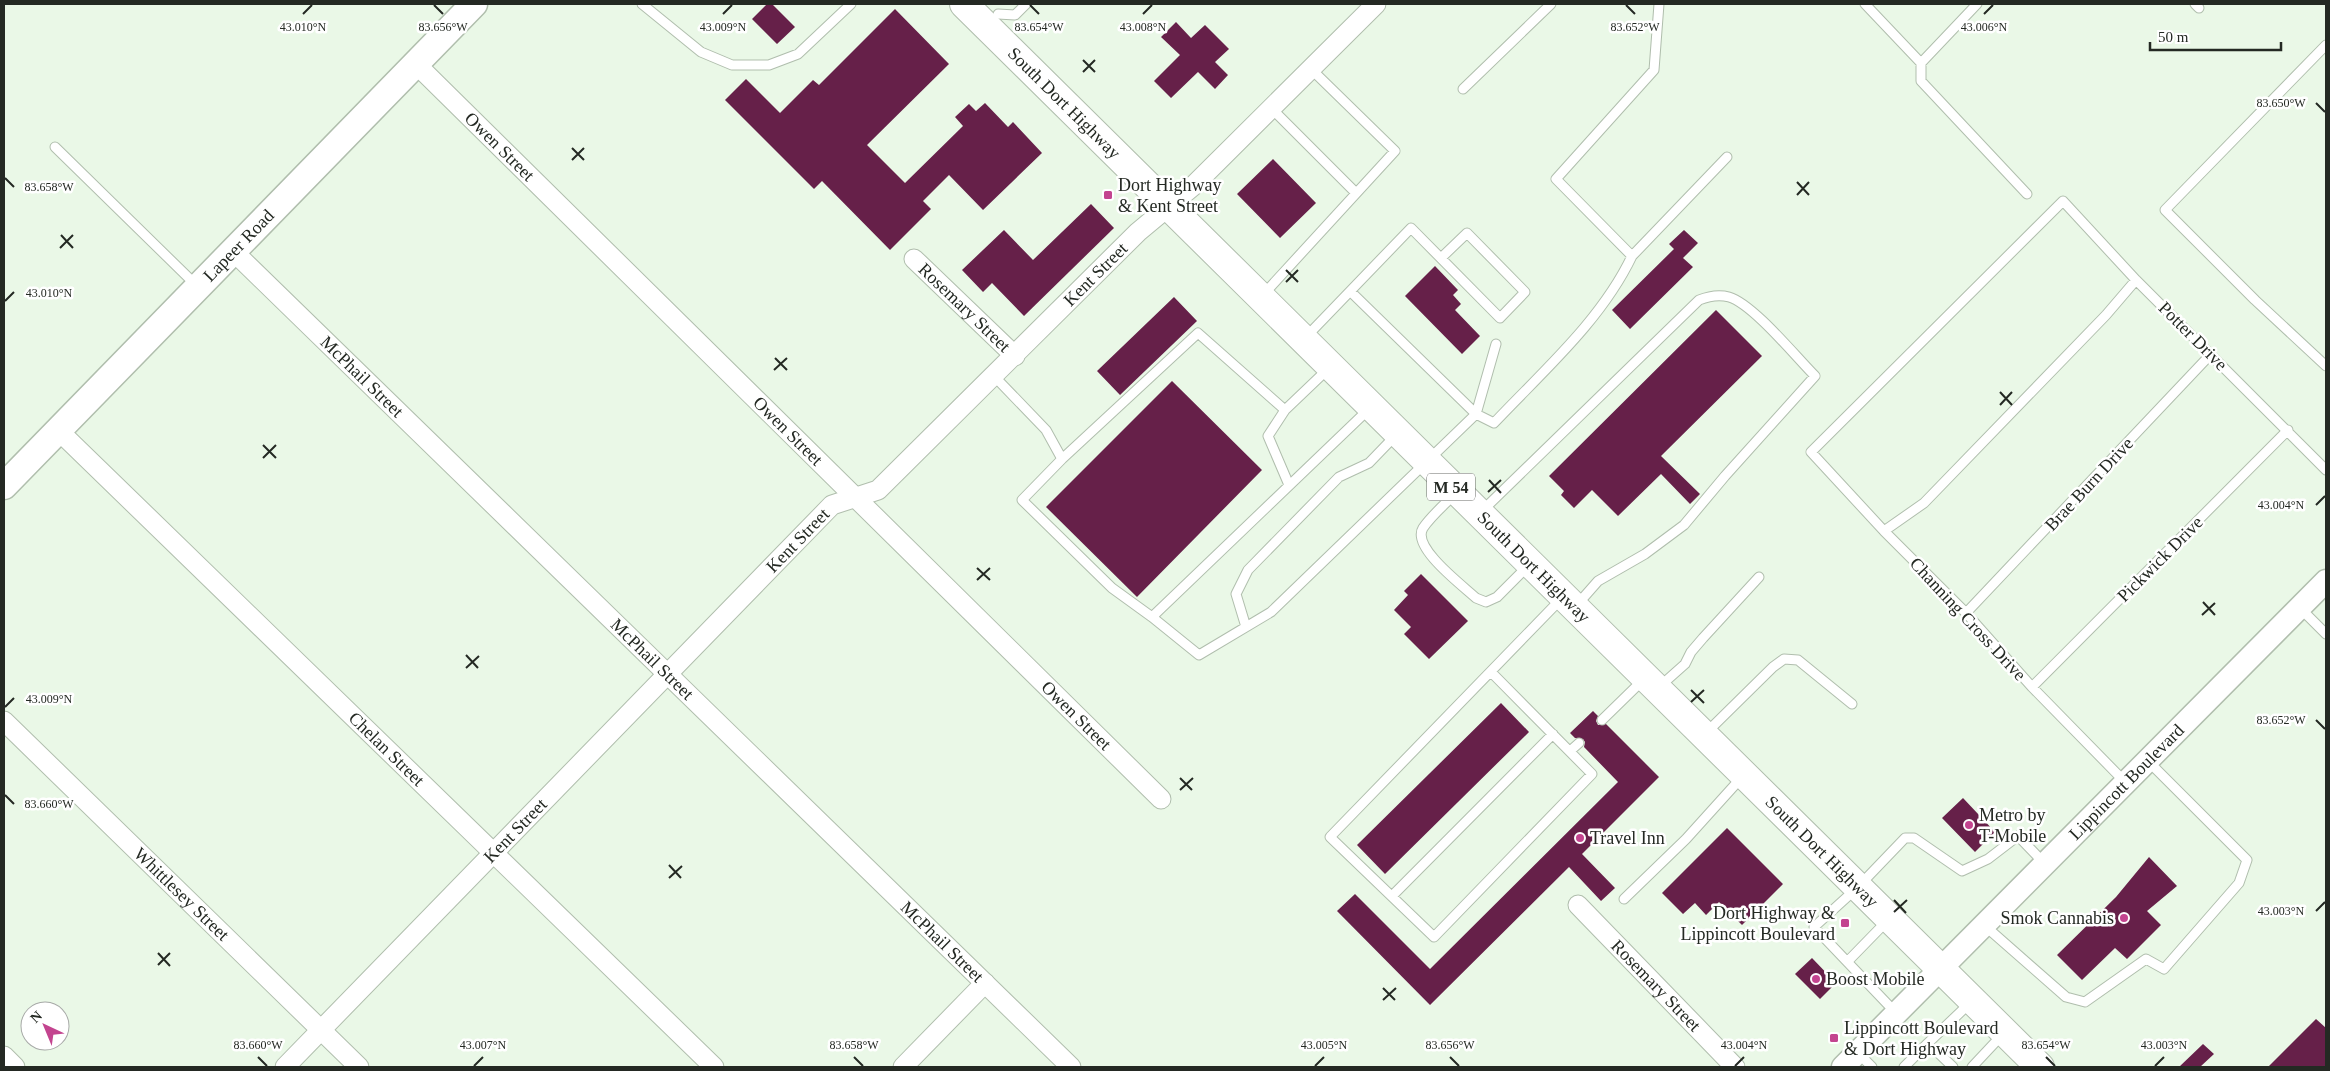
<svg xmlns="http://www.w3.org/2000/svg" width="2330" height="1071" viewBox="0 0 2330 1071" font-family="'Times New Roman',serif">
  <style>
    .building { fill: #662049 }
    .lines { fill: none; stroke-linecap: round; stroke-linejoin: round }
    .service-casing { stroke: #b0bead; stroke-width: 11 }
    .minor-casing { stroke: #b0bead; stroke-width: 21 }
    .tertiary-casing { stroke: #b0bead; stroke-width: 25 }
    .secondary-casing { stroke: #b0bead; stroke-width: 29 }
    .primary-casing { stroke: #b0bead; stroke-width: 30 }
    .service { stroke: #fff; stroke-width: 9 }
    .minor { stroke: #fff; stroke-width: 19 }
    .tertiary { stroke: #fff; stroke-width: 22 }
    .secondary { stroke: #fff; stroke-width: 26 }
    .primary { stroke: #fff; stroke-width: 28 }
    .ticks { fill: none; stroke: #242923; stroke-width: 2 }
    .poi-dot { fill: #c3448f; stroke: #fff; stroke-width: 2 }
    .labels { text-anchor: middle; stroke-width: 5; stroke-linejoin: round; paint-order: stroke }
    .shield { fill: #fff; stroke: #666965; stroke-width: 1 }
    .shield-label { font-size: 16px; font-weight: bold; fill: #242923 }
    .street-label { font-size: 18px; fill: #242923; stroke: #fff }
    .poi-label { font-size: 18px; fill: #242923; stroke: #fff; text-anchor: start }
    .ticks-label { font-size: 12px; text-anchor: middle; fill: #242923; stroke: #fff; stroke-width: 5; stroke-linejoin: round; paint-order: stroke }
  </style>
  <rect width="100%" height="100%" fill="#eaf8e7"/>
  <path class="building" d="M 767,4 L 772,4 L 795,27 L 777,44 L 752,19 Z
    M 895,9 L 949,64 L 867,145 L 905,183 L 963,126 L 955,117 L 969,104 L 976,111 L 985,103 L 1008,127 L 1013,122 L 1042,153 L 983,210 L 949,175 L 923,201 L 931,209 L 890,250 L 822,181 L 814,189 L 725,100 L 746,79 L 780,113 L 813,80 L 819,85 Z
    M 1176,22 L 1191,38 L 1205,25 L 1229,49 L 1215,62 L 1228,75 L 1215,89 L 1198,72 L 1171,98 L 1154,81 L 1180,55 L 1161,37 Z
    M 1273,159 L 1316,203 L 1280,238 L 1237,194 Z
    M 1091,204 L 1114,228 L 1024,316 L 992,283 L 983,292 L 962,270 L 1004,230 L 1033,260 Z
    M 1684,230 L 1698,243 L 1683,258 L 1693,267 L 1630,329 L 1612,310 L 1674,249 L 1669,244 Z
    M 1435,266 L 1458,290 L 1453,295 L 1461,304 L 1455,310 L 1480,336 L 1462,354 L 1405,296 Z
    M 1174,297 L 1197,321 L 1120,395 L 1097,371 Z
    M 1716,310 L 1762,356 L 1661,456 L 1700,494 L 1690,504 L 1661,474 L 1618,516 L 1592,490 L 1574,508 L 1561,495 L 1564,491 L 1549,476 Z
    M 1172,381 L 1262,470 L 1137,597 L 1046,507 Z
    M 1421,574 L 1468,621 L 1429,659 L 1404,634 L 1411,627 L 1394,610 L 1408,595 L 1404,591 Z
    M 1501,703 L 1529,732 L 1385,874 L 1357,845 Z
    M 1593,711 L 1598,716 L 1596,721 L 1598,725 L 1606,724 L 1659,777 L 1582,854 L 1615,888 L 1601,901 L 1569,867 L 1430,1005 L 1337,911 L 1355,894 L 1430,969 L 1618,782 L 1584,747 L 1585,742 L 1583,739 L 1575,738 L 1570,733 Z
    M 1963,798 L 1995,832 L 1975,852 L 1942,818 Z
    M 1727,828 L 1783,884 L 1742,925 L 1719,902 L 1706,915 L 1695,903 L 1683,914 L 1662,893 Z
    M 2149,857 L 2177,886 L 2147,911 L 2161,925 L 2127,959 L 2115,948 L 2082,980 L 2057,955 L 2116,897 Z
    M 1812,958 L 1836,983 L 1820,999 L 1795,974 Z
    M 2316,1019 L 2326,1028 L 2326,1067 L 2268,1067 Z
    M 2203,1044 L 2214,1054 L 2200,1067 L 2179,1067 Z"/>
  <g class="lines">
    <g class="service-casing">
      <path id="service" d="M 642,4 L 701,52 L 732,65 L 769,65 L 798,54 L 851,4
        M 1865,4 L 1921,63 L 1977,4
        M 2195,4 L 2199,8
        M 998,14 L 1015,15 L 1026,4
        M 2326,45 L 2165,210 L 2255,300 L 2326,366
        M 1921,63 L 1921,81 L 2027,194
        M 1463,89 L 1551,4
        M 1271,108 L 1356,193
        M 55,147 L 196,285
        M 1632,256 L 1727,157
        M 1351,292 L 1476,414 L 1494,423 C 1542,372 1601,321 1632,256 L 1556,179 L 1654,70 L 1659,4
        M 1262,296 L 1395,151 L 1311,69
        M 1305,338 L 1411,228 L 1500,318 L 1525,292 L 1467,233 L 1441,258
        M 994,376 L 1046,430 L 1062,459 L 1022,500 L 1112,588 L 1152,617 L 1369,409
        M 1285,410 L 1268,436 L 1289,485
        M 1062,459 L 1198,333 L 1285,410 L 1329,368
        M 1455,494 C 1445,504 1431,516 1423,528 C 1411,547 1462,585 1476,598 L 1486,602 L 1497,597 L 1528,566
        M 1481,512 L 1699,300 C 1709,296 1718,294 1729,297 C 1753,304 1796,357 1815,376 L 1725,476 L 1684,525 L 1645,554 L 1598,581 L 1576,606
        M 1884,531 L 1924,503 L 2106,315 L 2136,280
        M 2300,608 L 2326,634
        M 1966,613 L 2211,354
        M 1152,617 L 1199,655 L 1271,612 L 1476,414 L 1496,344
        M 1246,627 L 1236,594 L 1248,570 L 1339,477 L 1369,463 L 1396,435
        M 1491,672 L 1592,774 L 1434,937 L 1330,837 L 1561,599
        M 2032,687 L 2288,430
        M 1658,688 L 1685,664 L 1691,652 L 1703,638 L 1759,577
        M 1602,720 L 1643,680
        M 1705,734 L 1773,667 L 1784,659 L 1798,660 L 1852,704
        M 1570,751 L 1579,743
        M 2126,783 L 2032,687 L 1966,613 L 1884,531 L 1811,452 L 2063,201 L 2136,280 L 2326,470
        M 1392,896 L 1553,734
        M 1624,899 L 1686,839 L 1742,777
        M 1984,925 L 2066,997 L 2085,1002 L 2146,959 L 2164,969 L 2239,883 L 2247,860 L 2148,761
        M 1848,961 L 1888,920
        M 1896,1013 L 1814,927 L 1857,888 L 1905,838 L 1914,838 L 1962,871 L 1988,859 L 2018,836 L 2045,864
        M 1928,1043 L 1971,1002
        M 1858,1053 L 1872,1067
        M 1904,1067 L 1928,1043 L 1953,1067
        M 1972,1067 L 2002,1035"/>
    </g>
    <g class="minor-casing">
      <g id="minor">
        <path id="s1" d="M 415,63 L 1161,799"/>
        <path id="s2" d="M 233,251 L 1071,1067"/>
        <path id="s3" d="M 914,259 L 1015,356"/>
        <path id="s4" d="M 58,430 L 714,1067"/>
        <path id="s5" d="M 4,721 L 359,1067"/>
        <path id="s6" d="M 1578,905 L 1735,1067"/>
        <path d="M 4,1056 L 15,1067"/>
        <path id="s7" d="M 285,1067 L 832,505 L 878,490 L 1138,232 L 1192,187 L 1376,4"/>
        <path d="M 903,1067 L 985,983"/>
      </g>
    </g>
    <g class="tertiary-casing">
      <g id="tertiary">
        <path id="s8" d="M 1843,1067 L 2326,581"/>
      </g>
    </g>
    <g class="secondary-casing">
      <g id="secondary">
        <path id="s9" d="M 4,486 L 474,4"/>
      </g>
    </g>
    <g class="primary-casing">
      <g id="primary">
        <path id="s10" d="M 964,4 L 2040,1067"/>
      </g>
    </g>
    <use href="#service" class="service"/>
    <use href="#minor" class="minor"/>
    <use href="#tertiary" class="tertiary"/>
    <use href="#secondary" class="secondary"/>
    <use href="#primary" class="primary"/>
  </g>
  <path class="ticks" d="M 434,5 L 443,14M 1030,5 L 1039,14M 1626,5 L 1635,14M 303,14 L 312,5M 723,14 L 732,5M 1143,14 L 1152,5M 1984,14 L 1993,5M 1083,60 L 1095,72M 1083,72 L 1095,60M 2316,103 L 2325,112M 572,148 L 584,160M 572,160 L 584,148M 5,178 L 14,187M 1797,182 L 1809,195M 1797,195 L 1809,182M 61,235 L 73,248M 60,248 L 73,235M 1286,270 L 1298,282M 1286,282 L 1298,270M 5,301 L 14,292M 775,358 L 787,370M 774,370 L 787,358M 2000,392 L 2012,405M 2000,405 L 2012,392M 263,445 L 276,458M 263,458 L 276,445M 1489,480 L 1501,493M 1488,492 L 1501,480M 2316,505 L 2325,496M 977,568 L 990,580M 977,580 L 990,568M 2203,602 L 2215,615M 2202,615 L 2215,603M 466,655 L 478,668M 466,668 L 479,656M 1691,690 L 1704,703M 1691,702 L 1704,690M 5,707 L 14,698M 2316,720 L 2325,729M 1180,778 L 1192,790M 1180,790 L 1193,778M 5,795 L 14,804M 669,865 L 681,878M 669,878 L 682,866M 1894,900 L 1906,913M 2316,911 L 2325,902M 1894,912 L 1907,900M 158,953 L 170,966M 158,965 L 170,953M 1383,988 L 1395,1000M 1383,1000 L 1396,988M 258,1057 L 267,1066M 854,1057 L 863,1066M 1450,1057 L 1459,1066M 2046,1057 L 2055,1066M 474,1066 L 483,1057M 1315,1066 L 1324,1057M 1735,1066 L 1744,1057M 2155,1066 L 2164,1057"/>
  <g class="poi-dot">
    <rect x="1103" y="190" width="10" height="10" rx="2.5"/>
    <circle cx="1969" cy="825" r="5"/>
    <circle cx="1580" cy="838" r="5"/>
    <circle cx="2124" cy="918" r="5"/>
    <rect x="1840" y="918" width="10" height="10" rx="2.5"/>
    <circle cx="1816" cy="979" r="5"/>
    <rect x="1829" y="1033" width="10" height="10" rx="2.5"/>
  </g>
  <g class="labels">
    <rect class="shield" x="1427" y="473.5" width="48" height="27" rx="4"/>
    <g class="shield-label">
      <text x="1451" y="493">M 54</text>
    </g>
    <g class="street-label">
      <text dy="6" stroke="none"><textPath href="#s10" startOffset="141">South Dort Highway</textPath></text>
      <text dy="6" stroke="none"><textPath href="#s1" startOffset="119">Owen Street</textPath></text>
      <text dy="6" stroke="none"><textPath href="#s9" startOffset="336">Lapeer Road</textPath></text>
      <text dy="6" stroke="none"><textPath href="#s7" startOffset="1139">Kent Street</textPath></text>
      <text dy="6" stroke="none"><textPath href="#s3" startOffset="70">Rosemary Street</textPath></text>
      <text transform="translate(2193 336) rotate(45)" y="6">Potter Drive</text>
      <text dy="6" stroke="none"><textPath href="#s2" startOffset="180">McPhail Street</textPath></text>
      <text dy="6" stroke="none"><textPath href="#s1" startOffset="524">Owen Street</textPath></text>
      <text transform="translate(2089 484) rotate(-47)" y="6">Brae Burn Drive</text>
      <text dy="6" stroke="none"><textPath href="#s7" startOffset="735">Kent Street</textPath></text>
      <text transform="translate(2160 559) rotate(-45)" y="6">Pickwick Drive</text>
      <text dy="6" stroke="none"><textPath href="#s10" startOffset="801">South Dort Highway</textPath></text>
      <text transform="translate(1968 619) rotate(47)" y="6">Channing Cross Drive</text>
      <text dy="6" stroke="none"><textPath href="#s2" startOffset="585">McPhail Street</textPath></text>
      <text dy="6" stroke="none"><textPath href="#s1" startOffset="929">Owen Street</textPath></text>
      <text dy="6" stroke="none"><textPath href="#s4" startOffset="458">Chelan Street</textPath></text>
      <text dy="6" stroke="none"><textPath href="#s8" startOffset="402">Lippincott Boulevard</textPath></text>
      <text dy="6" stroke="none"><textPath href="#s7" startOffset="330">Kent Street</textPath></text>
      <text dy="6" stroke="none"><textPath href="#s10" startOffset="1206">South Dort Highway</textPath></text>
      <text dy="6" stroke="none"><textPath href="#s5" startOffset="248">Whittlesey Street</textPath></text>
      <text dy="6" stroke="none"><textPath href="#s2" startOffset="990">McPhail Street</textPath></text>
      <text dy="6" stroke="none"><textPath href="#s6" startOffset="112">Rosemary Street</textPath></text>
    </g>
    <g class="poi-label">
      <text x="1118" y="191">Dort Highway<tspan x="1118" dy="21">&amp; Kent Street</tspan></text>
      <text x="1979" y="821">Metro by<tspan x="1979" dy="21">T-Mobile</tspan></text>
      <text x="1590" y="844">Travel Inn</text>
      <text x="1835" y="919" text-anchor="end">Dort Highway &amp;<tspan x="1835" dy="21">Lippincott Boulevard</tspan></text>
      <text x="2114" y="924" text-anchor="end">Smok Cannabis</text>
      <text x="1826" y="985">Boost Mobile</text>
      <text x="1844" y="1034">Lippincott Boulevard<tspan x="1844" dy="21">&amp; Dort Highway</tspan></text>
    </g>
  </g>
  <g class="ticks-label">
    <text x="303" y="31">43.010°N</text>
    <text x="723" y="31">43.009°N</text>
    <text x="1143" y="31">43.008°N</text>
    <text x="1984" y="31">43.006°N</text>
    <text x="1039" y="31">83.654°W</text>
    <text x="443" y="31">83.656°W</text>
    <text x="1635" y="31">83.652°W</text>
    <text x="2281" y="107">83.650°W</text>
    <text x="49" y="191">83.658°W</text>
    <text x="49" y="297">43.010°N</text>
    <text x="2281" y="509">43.004°N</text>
    <text x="49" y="703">43.009°N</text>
    <text x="2281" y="724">83.652°W</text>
    <text x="49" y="808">83.660°W</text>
    <text x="2281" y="915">43.003°N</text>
    <text x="258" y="1049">83.660°W</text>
    <text x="854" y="1049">83.658°W</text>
    <text x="1450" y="1049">83.656°W</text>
    <text x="2046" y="1049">83.654°W</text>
    <text x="483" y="1049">43.007°N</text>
    <text x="1324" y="1049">43.005°N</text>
    <text x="1744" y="1049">43.004°N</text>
    <text x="2164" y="1049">43.003°N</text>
  </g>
  <rect width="2330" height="1071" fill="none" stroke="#242923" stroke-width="10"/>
  <g transform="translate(45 1026) rotate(316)"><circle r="24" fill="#ffffff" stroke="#a7a9a7"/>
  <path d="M0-4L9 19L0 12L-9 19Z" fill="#c3448f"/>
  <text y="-8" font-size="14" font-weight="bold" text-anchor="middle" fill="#242923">N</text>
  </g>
  <path d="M2150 42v8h131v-8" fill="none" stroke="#242923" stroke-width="2.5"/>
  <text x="2158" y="42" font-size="15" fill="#242923" stroke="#ffffff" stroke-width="4" paint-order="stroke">50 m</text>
</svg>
